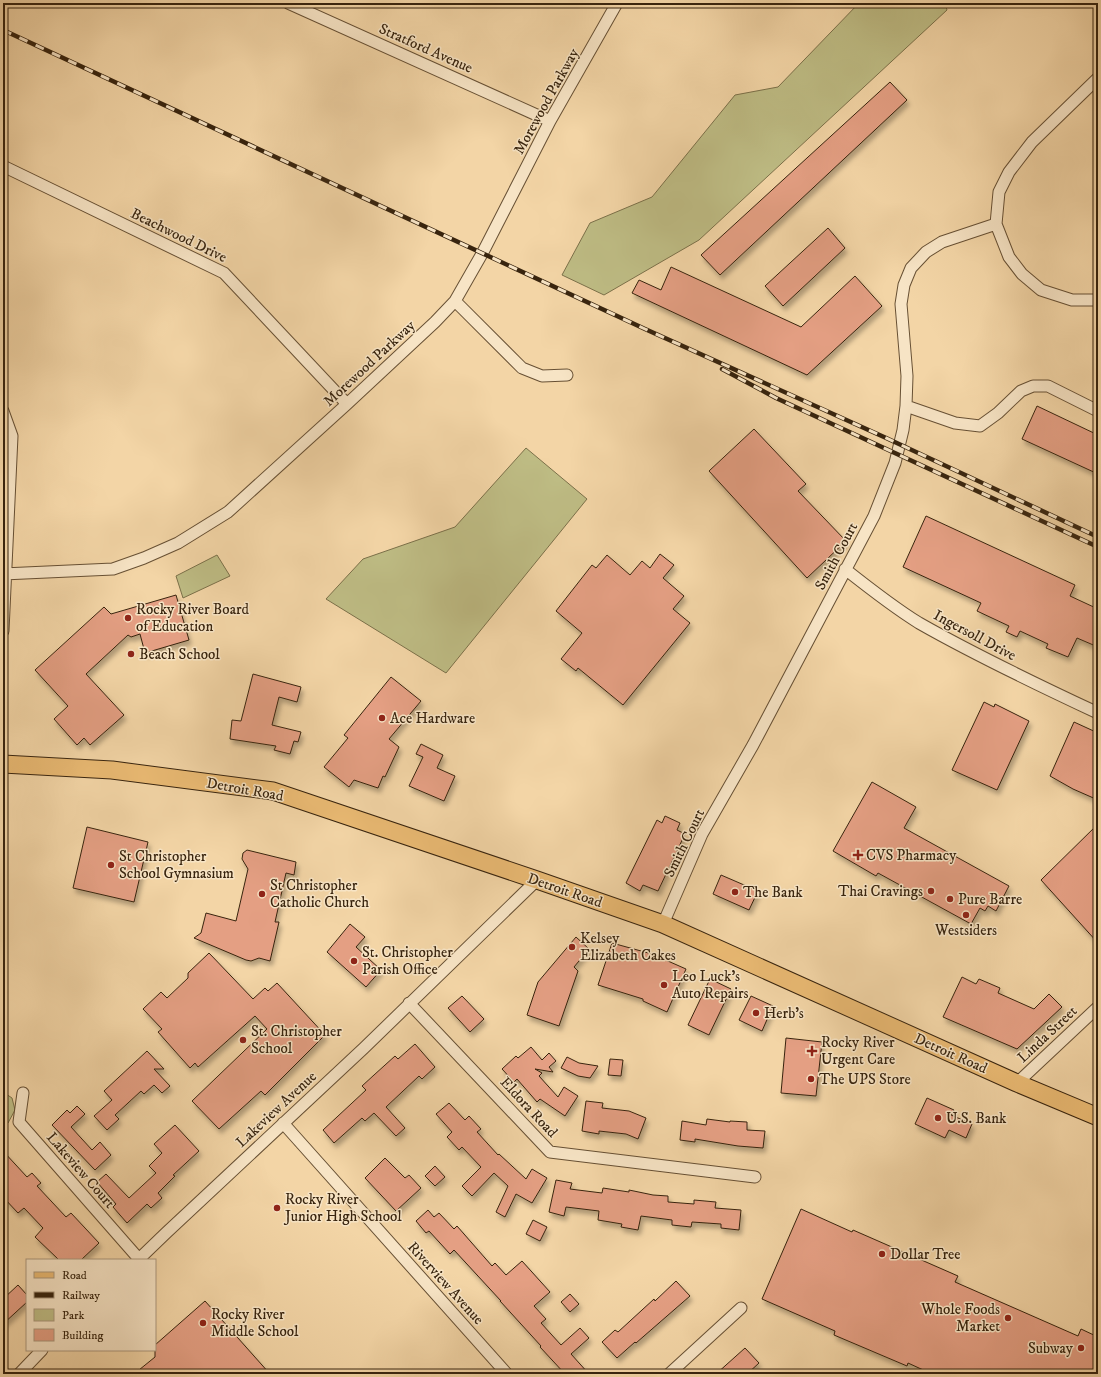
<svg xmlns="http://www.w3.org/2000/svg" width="1101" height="1377" viewBox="0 0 1101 1377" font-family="'IM FELL DW Pica',serif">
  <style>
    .green { fill: #bebc84; stroke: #7b7049 }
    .building { fill: #e49f83; stroke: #38240e; filter: url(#shadow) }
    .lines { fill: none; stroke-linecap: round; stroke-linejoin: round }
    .minor-casing { stroke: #675034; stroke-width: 13 }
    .primary-casing { stroke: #38240e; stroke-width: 19 }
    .minor { stroke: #f7e4c5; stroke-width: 11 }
    .primary { stroke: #eaba73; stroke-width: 17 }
    .rail-casing { stroke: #38240e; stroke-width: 4.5 }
    .rail { stroke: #f7e4c5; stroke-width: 3; stroke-dasharray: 9; stroke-linecap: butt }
    .poi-dot { fill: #8f2418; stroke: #f7e4c5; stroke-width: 1.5 }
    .labels { text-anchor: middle; stroke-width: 3; stroke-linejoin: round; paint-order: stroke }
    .street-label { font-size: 15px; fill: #38240e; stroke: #f7e4c5 }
    .poi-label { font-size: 15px; fill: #38240e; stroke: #f7e4c5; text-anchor: start }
  </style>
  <defs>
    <filter id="shadow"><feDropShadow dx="2.5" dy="4.5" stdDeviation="2" flood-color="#0004"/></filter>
  </defs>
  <rect width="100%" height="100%" fill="#f3d5a6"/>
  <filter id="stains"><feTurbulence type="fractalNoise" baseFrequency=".005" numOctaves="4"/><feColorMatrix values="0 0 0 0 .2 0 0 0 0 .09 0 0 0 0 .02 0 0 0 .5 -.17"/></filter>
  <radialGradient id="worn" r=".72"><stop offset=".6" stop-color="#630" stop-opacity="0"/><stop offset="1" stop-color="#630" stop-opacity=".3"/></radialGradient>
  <path class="green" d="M 859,3 L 945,3 L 947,10 L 699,240 L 604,295 L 562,275 L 590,223 L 652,197 L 735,95 L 778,87 Z
    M 526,448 L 587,499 L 446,673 L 326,599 L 363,559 L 455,527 Z
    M 217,555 L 230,576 L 183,598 L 176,576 Z
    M 3,1092 L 12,1098 L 15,1110 L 8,1123 L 3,1127 Z"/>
  <path class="building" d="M 890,82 L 907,100 L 720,275 L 701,255 Z
    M 828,228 L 845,248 L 783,306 L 765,286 Z
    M 671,267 L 801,327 L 855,276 L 882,306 L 807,375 L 632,293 L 639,280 L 661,290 Z
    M 1037,406 L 1098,435 L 1098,474 L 1022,439 Z
    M 754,429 L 806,484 L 798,491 L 846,541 L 807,578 L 709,471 Z
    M 926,516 L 1075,585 L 1070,596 L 1098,609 L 1098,647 L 1077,638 L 1068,657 L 1046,648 L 1048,644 L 1020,631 L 1017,637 L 1006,632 L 1009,626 L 977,611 L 981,603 L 903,567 Z
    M 660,554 L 674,565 L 663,578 L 684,596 L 673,609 L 690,623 L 623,705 L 578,668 L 576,671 L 561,659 L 582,633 L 556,611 L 592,565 L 596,568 L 607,555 L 630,575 L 642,561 L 650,568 Z
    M 176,595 L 189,640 L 145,653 L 140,634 L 131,637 L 128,635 L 86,674 L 124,715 L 90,745 L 84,738 L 77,745 L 54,719 L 68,706 L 35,670 L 104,607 L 111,614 Z
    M 253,674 L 301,687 L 297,702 L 279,697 L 272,725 L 301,732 L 298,742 L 294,741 L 290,754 L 274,750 L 276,746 L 230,739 L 232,720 L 241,721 Z
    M 391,677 L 421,701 L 389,739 L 399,747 L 385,777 L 383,776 L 378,788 L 354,780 L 349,787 L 324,767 L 348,738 L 344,735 Z
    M 984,702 L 994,707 L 995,704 L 1029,721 L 997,790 L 952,770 Z
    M 1074,722 L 1098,733 L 1098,800 L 1073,789 L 1050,776 Z
    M 421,744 L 443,755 L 437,768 L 455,776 L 444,801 L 409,786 L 423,757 L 416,754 Z
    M 872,782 L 916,807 L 904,828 L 1009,886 L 996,911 L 988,906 L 985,911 L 980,908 L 971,924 L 878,873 L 876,876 L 833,851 Z
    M 665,816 L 680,823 L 677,830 L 685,834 L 658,891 L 643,885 L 640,891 L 626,883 L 657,820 L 662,823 Z
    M 1098,824 L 1098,943 L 1041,880 Z
    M 87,827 L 148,842 L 134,902 L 73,888 Z
    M 247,850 L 296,862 L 294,875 L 286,873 L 275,922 L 279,922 L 270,961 L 259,958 L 251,961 L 246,960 L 194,938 L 201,933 L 206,913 L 236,921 L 248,869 L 242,859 L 243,853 Z
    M 721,875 L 758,891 L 749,910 L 713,894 Z
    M 350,924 L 365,937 L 356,947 L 381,970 L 366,987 L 327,952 Z
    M 576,937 L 589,949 L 574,967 L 578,971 L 559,1026 L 527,1015 L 538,982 Z
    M 612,943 L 652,954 L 686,969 L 667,1012 L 643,1001 L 643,999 L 598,985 Z
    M 209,953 L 253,999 L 265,988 L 268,991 L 277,983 L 325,1035 L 265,1095 L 261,1091 L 219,1129 L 192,1101 L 267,1029 L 255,1016 L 198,1067 L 195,1063 L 190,1068 L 158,1032 L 162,1029 L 143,1009 L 161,992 L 167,998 L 188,978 L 188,973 Z
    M 962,977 L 976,984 L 979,979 L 1000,988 L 998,993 L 1034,1009 L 1049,994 L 1062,1007 L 1017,1049 L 943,1017 Z
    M 710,979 L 731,989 L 709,1035 L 688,1025 Z
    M 462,996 L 484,1019 L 470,1032 L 448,1008 Z
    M 751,996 L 773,1006 L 762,1031 L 739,1020 Z
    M 786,1038 L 822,1042 L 816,1096 L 781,1093 Z
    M 415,1044 L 435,1067 L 422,1079 L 419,1076 L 386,1107 L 405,1128 L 396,1136 L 374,1113 L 365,1121 L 362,1118 L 334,1143 L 323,1130 L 366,1090 L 362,1086 L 374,1075 L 395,1056 L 398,1059 Z
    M 531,1047 L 542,1060 L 549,1053 L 556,1061 L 549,1067 L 553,1072 L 535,1069 L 542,1073 L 539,1076 L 558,1097 L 564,1087 L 578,1096 L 565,1116 L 540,1099 L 537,1102 L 517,1079 L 514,1082 L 502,1069 L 516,1056 L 518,1058 Z
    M 147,1051 L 164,1069 L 154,1069 L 170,1086 L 162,1093 L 154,1085 L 144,1094 L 141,1091 L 115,1115 L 119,1119 L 107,1130 L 94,1116 L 112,1100 L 104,1091 Z
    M 567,1057 L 579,1063 L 598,1066 L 590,1078 L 578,1076 L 561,1068 Z
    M 610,1059 L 623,1060 L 621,1076 L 608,1075 Z
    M 927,1098 L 954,1110 L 951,1115 L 972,1124 L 966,1138 L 949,1130 L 945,1138 L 915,1124 Z
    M 586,1101 L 603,1103 L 602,1108 L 629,1111 L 646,1118 L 638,1139 L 626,1134 L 599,1131 L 599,1134 L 582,1131 Z
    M 449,1103 L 465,1120 L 469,1116 L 481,1129 L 477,1132 L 498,1155 L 499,1154 L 526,1179 L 532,1169 L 547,1178 L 532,1203 L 516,1194 L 505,1217 L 496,1212 L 508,1186 L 494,1173 L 472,1196 L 462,1186 L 481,1167 L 462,1147 L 459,1150 L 447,1137 L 452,1132 L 436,1114 Z
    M 77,1106 L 85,1114 L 71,1127 L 92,1150 L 100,1142 L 111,1155 L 95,1170 L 52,1125 L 67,1110 L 70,1113 Z
    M 707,1119 L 730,1122 L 730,1121 L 747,1122 L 747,1130 L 765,1131 L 763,1148 L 738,1146 L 695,1139 L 695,1142 L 680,1140 L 682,1121 L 706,1125 Z
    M 175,1125 L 199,1151 L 173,1175 L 175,1176 L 158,1193 L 162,1198 L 151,1208 L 147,1204 L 127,1223 L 113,1207 L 116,1204 L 97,1182 L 106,1174 L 129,1198 L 156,1173 L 149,1166 L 162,1153 L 154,1144 Z
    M 3,1151 L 27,1177 L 32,1173 L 41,1183 L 37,1186 L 66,1217 L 71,1213 L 99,1243 L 81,1260 L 59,1260 L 35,1237 L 43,1228 L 24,1208 L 18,1213 L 3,1197 Z
    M 385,1158 L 405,1178 L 409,1175 L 421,1188 L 396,1211 L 365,1178 Z
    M 435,1166 L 445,1177 L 435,1186 L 425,1176 Z
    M 556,1180 L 572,1183 L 570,1189 L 602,1193 L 603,1188 L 629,1192 L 629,1190 L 653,1195 L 668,1196 L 668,1202 L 694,1204 L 694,1200 L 716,1202 L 715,1208 L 741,1210 L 739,1230 L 721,1228 L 721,1224 L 692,1222 L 691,1227 L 672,1225 L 672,1220 L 641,1216 L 638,1230 L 621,1227 L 622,1224 L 598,1220 L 599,1211 L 566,1207 L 564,1216 L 549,1212 Z
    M 801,1209 L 852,1232 L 853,1230 L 958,1276 L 955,1282 L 1078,1336 L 1081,1329 L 1098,1337 L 1098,1374 L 932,1374 L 908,1363 L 907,1366 L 834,1335 L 835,1331 L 762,1299 Z
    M 428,1210 L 434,1217 L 439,1213 L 454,1229 L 457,1226 L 492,1266 L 495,1263 L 506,1275 L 522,1261 L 550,1292 L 534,1306 L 546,1319 L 541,1323 L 561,1345 L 580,1328 L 589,1338 L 571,1354 L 589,1374 L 565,1374 L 540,1347 L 541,1346 L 500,1301 L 501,1301 L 454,1250 L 450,1254 L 429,1231 L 426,1233 L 416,1221 Z
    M 533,1220 L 547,1227 L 540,1241 L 526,1234 Z
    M 676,1281 L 690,1296 L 636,1343 L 635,1342 L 617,1358 L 602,1342 L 615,1330 L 618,1332 L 654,1299 L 655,1301 Z
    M 18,1285 L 27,1295 L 27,1302 L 3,1324 L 3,1299 Z
    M 570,1294 L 579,1304 L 570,1312 L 561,1302 Z
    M 205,1301 L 270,1374 L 134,1374 L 155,1357 L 155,1345 Z
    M 745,1348 L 759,1363 L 747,1374 L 716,1374 Z"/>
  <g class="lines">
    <g class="minor-casing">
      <path id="minor" d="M 288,3 L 550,121
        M 1098,78 L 1032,142 L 1009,172 L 999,192 L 996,224 L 1009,257 L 1022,274 L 1041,290 L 1072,300 L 1098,300
        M 3,166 L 224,273 L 347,404
        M 455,301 L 522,368 L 542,376 L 567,375
        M 906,406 L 955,423 L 980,426 L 998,413 L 1021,391 L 1033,386 L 1048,386 L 1098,411
        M 3,411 L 12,436 L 3,631
        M 845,569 C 869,588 893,607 919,623 C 977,656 1038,685 1098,713
        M 3,574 L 113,569 L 144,558 L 178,543 L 228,512 L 347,404 L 435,322 L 455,301 L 483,252 L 550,121 L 617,3
        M 663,924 L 702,834 L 753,745 L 874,516 L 895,463 L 903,430 L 906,406 L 907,376 L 901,304 L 904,285 L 911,268 L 926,252 L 942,242 L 996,224
        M 409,1003 L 550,1152 L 755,1177
        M 1017,1083 L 1098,1007
        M 23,1093 L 19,1122 L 139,1259
        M 283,1123 L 507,1374
        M 138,1260 L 166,1233 L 364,1048 L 537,880
        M 19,1374 L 42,1350
        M 669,1374 L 741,1308"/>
    </g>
    <g class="primary-casing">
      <path id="primary" d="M 3,764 L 112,770 L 273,791 L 537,880 L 663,924 L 1017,1083 L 1098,1117"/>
    </g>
    <use href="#minor" class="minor"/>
    <use href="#primary" class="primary"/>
    <g class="rail-casing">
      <path id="rail" d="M 3,30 L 645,329 L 884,437 L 1098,537
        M 722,369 L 776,398 L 1098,547"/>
    </g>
    <use href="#rail" class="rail"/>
  </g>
  <g class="poi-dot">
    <circle cx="128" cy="618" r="4"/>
    <circle cx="131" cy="654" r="4"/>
    <circle cx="382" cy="718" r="4"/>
    <path d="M856 849h4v4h4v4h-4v4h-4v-4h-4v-4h4z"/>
    <circle cx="111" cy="865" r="4"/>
    <circle cx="931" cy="891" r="4"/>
    <circle cx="735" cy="892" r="4"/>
    <circle cx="262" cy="894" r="4"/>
    <circle cx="950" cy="899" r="4"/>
    <circle cx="966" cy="915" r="4"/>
    <circle cx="572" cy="947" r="4"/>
    <circle cx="354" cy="961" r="4"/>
    <circle cx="664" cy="985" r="4"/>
    <circle cx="756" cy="1013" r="4"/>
    <circle cx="243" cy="1040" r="4"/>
    <path d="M810 1045h4v4h4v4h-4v4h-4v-4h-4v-4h4z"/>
    <circle cx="811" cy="1079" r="4"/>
    <circle cx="938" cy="1118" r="4"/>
    <circle cx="277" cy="1208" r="4"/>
    <circle cx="882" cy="1254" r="4"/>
    <circle cx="1008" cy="1318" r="4"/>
    <circle cx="203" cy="1323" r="4"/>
    <circle cx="1081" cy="1348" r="4"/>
  </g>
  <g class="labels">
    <g class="street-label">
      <text transform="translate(426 48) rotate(24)" y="5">Stratford Avenue</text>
      <text transform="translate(546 101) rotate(-61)" y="5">Morewood Parkway</text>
      <text transform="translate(179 235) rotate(26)" y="5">Beachwood Drive</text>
      <text transform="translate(369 363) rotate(-43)" y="5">Morewood Parkway</text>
      <text transform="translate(836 556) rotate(-62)" y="5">Smith Court</text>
      <text transform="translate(975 635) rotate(28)" y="5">Ingersoll Drive</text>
      <text transform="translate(245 789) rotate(10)" y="5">Detroit Road</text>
      <text transform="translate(684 843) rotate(-64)" y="5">Smith Court</text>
      <text transform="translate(565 890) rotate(19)" y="5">Detroit Road</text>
      <text transform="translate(1047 1034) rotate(-43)" y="5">Linda Street</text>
      <text transform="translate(951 1053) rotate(24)" y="5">Detroit Road</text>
      <text transform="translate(529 1107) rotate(47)" y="5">Eldora Road</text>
      <text transform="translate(276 1109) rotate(-43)" y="5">Lakeview Avenue</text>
      <text transform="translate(81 1170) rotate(49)" y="5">Lakeview Court</text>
      <text transform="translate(446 1283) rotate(48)" y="5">Riverview Avenue</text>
    </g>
    <g class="poi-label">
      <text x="136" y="614">Rocky River Board<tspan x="136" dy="17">of Education</tspan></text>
      <text x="139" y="659">Beach School</text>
      <text x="390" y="723">Ace Hardware</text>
      <text x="866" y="860">CVS Pharmacy</text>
      <text x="119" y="861">St Christopher<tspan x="119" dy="17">School Gymnasium</tspan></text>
      <text x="270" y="890">St Christopher<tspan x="270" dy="17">Catholic Church</tspan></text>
      <text x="923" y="896" text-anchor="end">Thai Cravings</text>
      <text x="743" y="897">The Bank</text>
      <text x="958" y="904">Pure Barre</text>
      <text x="966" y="935" text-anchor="middle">Westsiders</text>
      <text x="580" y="943">Kelsey<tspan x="580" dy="17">Elizabeth Cakes</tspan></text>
      <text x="362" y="957">St. Christopher<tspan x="362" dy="17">Parish Office</tspan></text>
      <text x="672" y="981">Leo Luck's<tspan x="672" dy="17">Auto Repairs</tspan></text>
      <text x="764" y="1018">Herb's</text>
      <text x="251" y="1036">St. Christopher<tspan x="251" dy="17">School</tspan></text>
      <text x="821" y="1047">Rocky River<tspan x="821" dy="17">Urgent Care</tspan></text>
      <text x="819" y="1084">The UPS Store</text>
      <text x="946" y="1123">U.S. Bank</text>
      <text x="285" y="1204">Rocky River<tspan x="285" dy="17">Junior High School</tspan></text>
      <text x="890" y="1259">Dollar Tree</text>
      <text x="1000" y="1314" text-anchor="end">Whole Foods<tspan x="1000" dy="17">Market</tspan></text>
      <text x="211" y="1319">Rocky River<tspan x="211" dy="17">Middle School</tspan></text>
      <text x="1073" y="1353" text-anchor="end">Subway</text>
    </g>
  </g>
  <rect width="1101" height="1377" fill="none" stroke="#f3d5a6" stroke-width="16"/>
  <rect x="4" y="4" width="1093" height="1369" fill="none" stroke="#38240e" stroke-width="2"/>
  <rect x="8" y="8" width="1085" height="1361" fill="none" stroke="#38240e"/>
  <rect x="26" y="1259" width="130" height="92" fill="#f7e4c5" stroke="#ab977c"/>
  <rect x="34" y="1272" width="20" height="6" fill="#eaba73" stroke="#ab977c"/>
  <text x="62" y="1279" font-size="12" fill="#38240e">Road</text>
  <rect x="34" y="1292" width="20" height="6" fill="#38240e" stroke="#ab977c"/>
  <text x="62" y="1299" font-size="12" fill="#38240e">Railway</text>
  <rect x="34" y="1309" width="20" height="12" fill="#bebc84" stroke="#ab977c"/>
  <text x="62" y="1319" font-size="12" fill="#38240e">Park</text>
  <rect x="34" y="1329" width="20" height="12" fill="#e49f83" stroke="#ab977c"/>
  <text x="62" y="1339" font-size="12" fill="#38240e">Building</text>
  <rect width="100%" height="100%" filter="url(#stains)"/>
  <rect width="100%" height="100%" fill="url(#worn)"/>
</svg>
